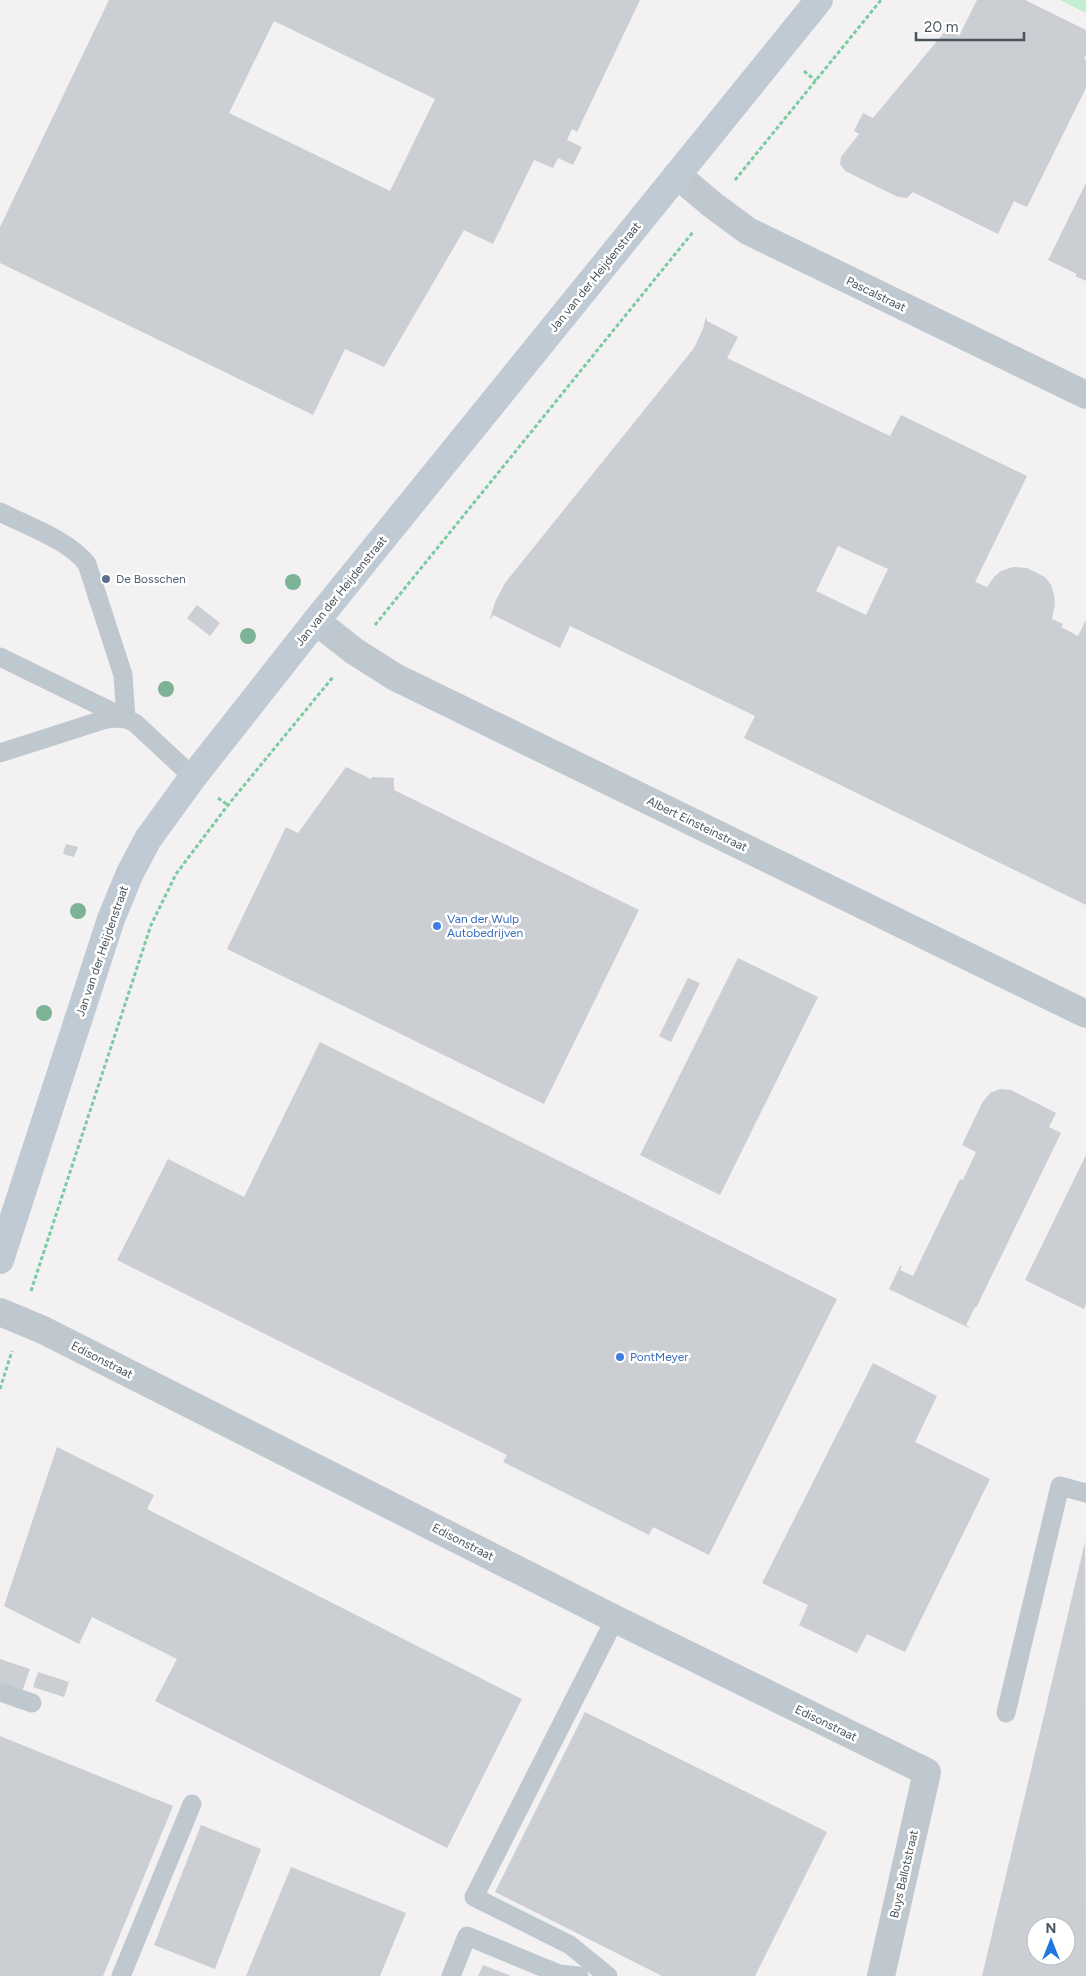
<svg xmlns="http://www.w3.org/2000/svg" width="1086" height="1976" viewBox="0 0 1086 1976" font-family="Figtree,sans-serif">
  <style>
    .green { fill: #c2eed2 }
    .building { fill: #cbced3; fill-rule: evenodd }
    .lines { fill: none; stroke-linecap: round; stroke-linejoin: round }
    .path { stroke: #7bcba2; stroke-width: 3; stroke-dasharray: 4 2.5; stroke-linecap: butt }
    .lane { stroke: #bfc8cf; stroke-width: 19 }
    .street { stroke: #bfc8cf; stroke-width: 28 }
    .secondary { stroke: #c0cad4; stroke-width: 28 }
    .tree { fill: #7cb296 }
    .service-dot { fill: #5c6f8a; stroke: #fff; stroke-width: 2 }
    .shop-dot { fill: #3f7fe0; stroke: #fff; stroke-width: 2 }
    .labels { text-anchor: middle; stroke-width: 5; stroke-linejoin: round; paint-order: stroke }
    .street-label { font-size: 12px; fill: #49555e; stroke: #fff }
    .service-label { font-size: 12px; fill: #4e5e75; stroke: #fff; text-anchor: start }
    .shop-label { font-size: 12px; fill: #366cbe; stroke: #fff; text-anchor: start }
  </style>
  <rect width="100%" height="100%" fill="#f3f1f1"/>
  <path class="green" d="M 1060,0 L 1086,0 L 1086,13 Z"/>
  <path class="building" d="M 109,0 L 640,0 L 577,132 L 572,129 L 567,140 L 582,147 L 573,165 L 558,158 L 553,168 L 534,160 L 493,244 L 464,230 L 384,367 L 345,349 L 313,415 L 0,263 L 0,227 ZM 274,21 L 435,99 L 390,191 L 229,113 Z
    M 977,0 L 1025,0 L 1086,30 L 1086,55 L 1084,59 L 1086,60 L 1086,88 L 1027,207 L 1014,201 L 998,234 L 913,192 L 907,198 L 898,197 L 845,171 L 840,164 L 841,157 L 859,134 L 854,131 L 863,113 L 873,118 L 947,29 L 959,36 Z
    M 1086,183 L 1086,281 L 1075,276 L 1077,274 L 1048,260 Z
    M 706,316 L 707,321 L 738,337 L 727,358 L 890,436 L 901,415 L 1027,476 L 975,582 L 987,587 L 994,577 L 1001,571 L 1013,567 L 1027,568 L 1045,577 L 1051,585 L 1054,595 L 1055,605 L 1052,619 L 1063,624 L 1061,627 L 1078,636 L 1086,620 L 1086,905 L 744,738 L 755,716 L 570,626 L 560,648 L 493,615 L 491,619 L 490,619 L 495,602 L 505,583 L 694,348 L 703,329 ZM 838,546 L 888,569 L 866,615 L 816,591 Z
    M 197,605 L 220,623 L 210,636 L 187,618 Z
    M 346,767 L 371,779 L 372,777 L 394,778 L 394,790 L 639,910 L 544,1104 L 227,949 L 286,827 L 298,833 Z
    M 66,844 L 78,847 L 74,857 L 63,854 Z
    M 738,958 L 818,997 L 720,1195 L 640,1155 Z
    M 688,978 L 700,983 L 671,1042 L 659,1036 Z
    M 320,1042 L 837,1299 L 709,1555 L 653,1527 L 649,1535 L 503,1462 L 507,1455 L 117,1260 L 168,1159 L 244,1197 Z
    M 1000,1089 L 1011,1090 L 1056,1113 L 1049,1127 L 1061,1133 L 976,1308 L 975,1307 L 966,1325 L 969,1327 L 969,1328 L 889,1289 L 900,1266 L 902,1266 L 900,1270 L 913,1276 L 960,1179 L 963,1180 L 976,1152 L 962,1145 L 982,1103 L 990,1093 Z
    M 1086,1155 L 1086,1304 L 1084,1309 L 1025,1280 Z
    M 873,1363 L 937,1396 L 915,1442 L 990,1479 L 905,1652 L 867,1634 L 857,1653 L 799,1625 L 808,1605 L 762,1583 Z
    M 57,1447 L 154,1495 L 147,1509 L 522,1699 L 447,1848 L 155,1701 L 177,1659 L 92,1617 L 79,1644 L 4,1606 Z
    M 1085,1542 L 1086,1976 L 982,1976 L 1032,1766 ZM 1036,1926 L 1066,1926 L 1066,1956 L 1036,1956 Z
    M 0,1659 L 30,1669 L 22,1692 L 0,1685 Z
    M 38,1672 L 69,1682 L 64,1697 L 33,1687 Z
    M 585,1712 L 827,1832 L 755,1976 L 662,1976 L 495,1892 Z
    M 0,1736 L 173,1806 L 103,1976 L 0,1976 Z
    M 201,1825 L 261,1849 L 215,1969 L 154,1945 Z
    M 291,1867 L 406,1913 L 380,1976 L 246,1976 Z
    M 483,1965 L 511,1976 L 478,1976 Z"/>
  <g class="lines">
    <path class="path" d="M 804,71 L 816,81
      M 735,180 L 881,0
      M 375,625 L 693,232
      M 218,798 L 228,805
      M 31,1291 L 151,925 L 176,874 L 228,805 L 333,677
      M 0,1389 L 12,1351"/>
    <path class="lane" d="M 0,512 C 27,526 69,540 87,564 L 123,675 L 126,719 L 114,718 L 103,720 L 0,753
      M 0,657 L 135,723 L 193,777
      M 0,1692 L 32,1703
      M 1006,1713 L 1060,1486 L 1086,1493
      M 121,1976 L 192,1804
      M 451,1976 L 467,1936 L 559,1974 L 579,1976
      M 608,1976 L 570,1945 L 474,1897 L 615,1619"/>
    <path class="street" d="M 677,175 L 714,206 L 748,231 L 1086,395
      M 316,621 L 354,651 L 395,677 L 1086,1014
      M 0,1312 L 43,1330 L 615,1619 L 927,1772 L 881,1976"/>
    <path class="secondary" d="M 0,1260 L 111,919 L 130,873 L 148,839 L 193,777 L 316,621 L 819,0"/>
  </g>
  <g class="tree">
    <circle cx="293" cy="582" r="8"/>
    <circle cx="248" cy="636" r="8"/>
    <circle cx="166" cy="689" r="8"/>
    <circle cx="78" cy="911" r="8"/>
    <circle cx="44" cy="1013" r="8"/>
  </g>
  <circle class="service-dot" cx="106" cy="579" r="5"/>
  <g class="shop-dot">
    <circle cx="437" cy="926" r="5"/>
    <circle cx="620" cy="1357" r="5"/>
  </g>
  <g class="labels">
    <g class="street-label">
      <text transform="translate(595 277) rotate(-51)" y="4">Jan van der Heijdenstraat</text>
      <text transform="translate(876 294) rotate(26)" y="4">Pascalstraat</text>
      <text transform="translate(341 591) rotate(-51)" y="4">Jan van der Heijdenstraat</text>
      <text transform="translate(697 824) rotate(26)" y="4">Albert Einsteinstraat</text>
      <text transform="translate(102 951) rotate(-71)" y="4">Jan van der Heijdenstraat</text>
      <text transform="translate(102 1360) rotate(27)" y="4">Edisonstraat</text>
      <text transform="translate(463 1542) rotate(27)" y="4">Edisonstraat</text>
      <text transform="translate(826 1723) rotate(26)" y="4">Edisonstraat</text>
      <text transform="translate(904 1874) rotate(-77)" y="4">Buys Ballotstraat</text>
    </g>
    <g class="service-label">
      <text x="116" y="583">De Bosschen</text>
    </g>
    <g class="shop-label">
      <text x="447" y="923">Van der Wulp<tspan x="447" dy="14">Autobedrijven</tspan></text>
      <text x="630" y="1361">PontMeyer</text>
    </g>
  </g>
  <g transform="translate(1051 1941)"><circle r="24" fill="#ffffff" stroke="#b6bbbf"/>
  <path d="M0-4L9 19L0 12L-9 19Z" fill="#2077de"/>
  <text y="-8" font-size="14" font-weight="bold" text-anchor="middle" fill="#49555e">N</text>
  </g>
  <path d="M916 32v8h108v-8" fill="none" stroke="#49555e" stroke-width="2.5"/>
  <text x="924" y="32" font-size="15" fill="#49555e" stroke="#ffffff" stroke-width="4" paint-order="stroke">20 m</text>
</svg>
